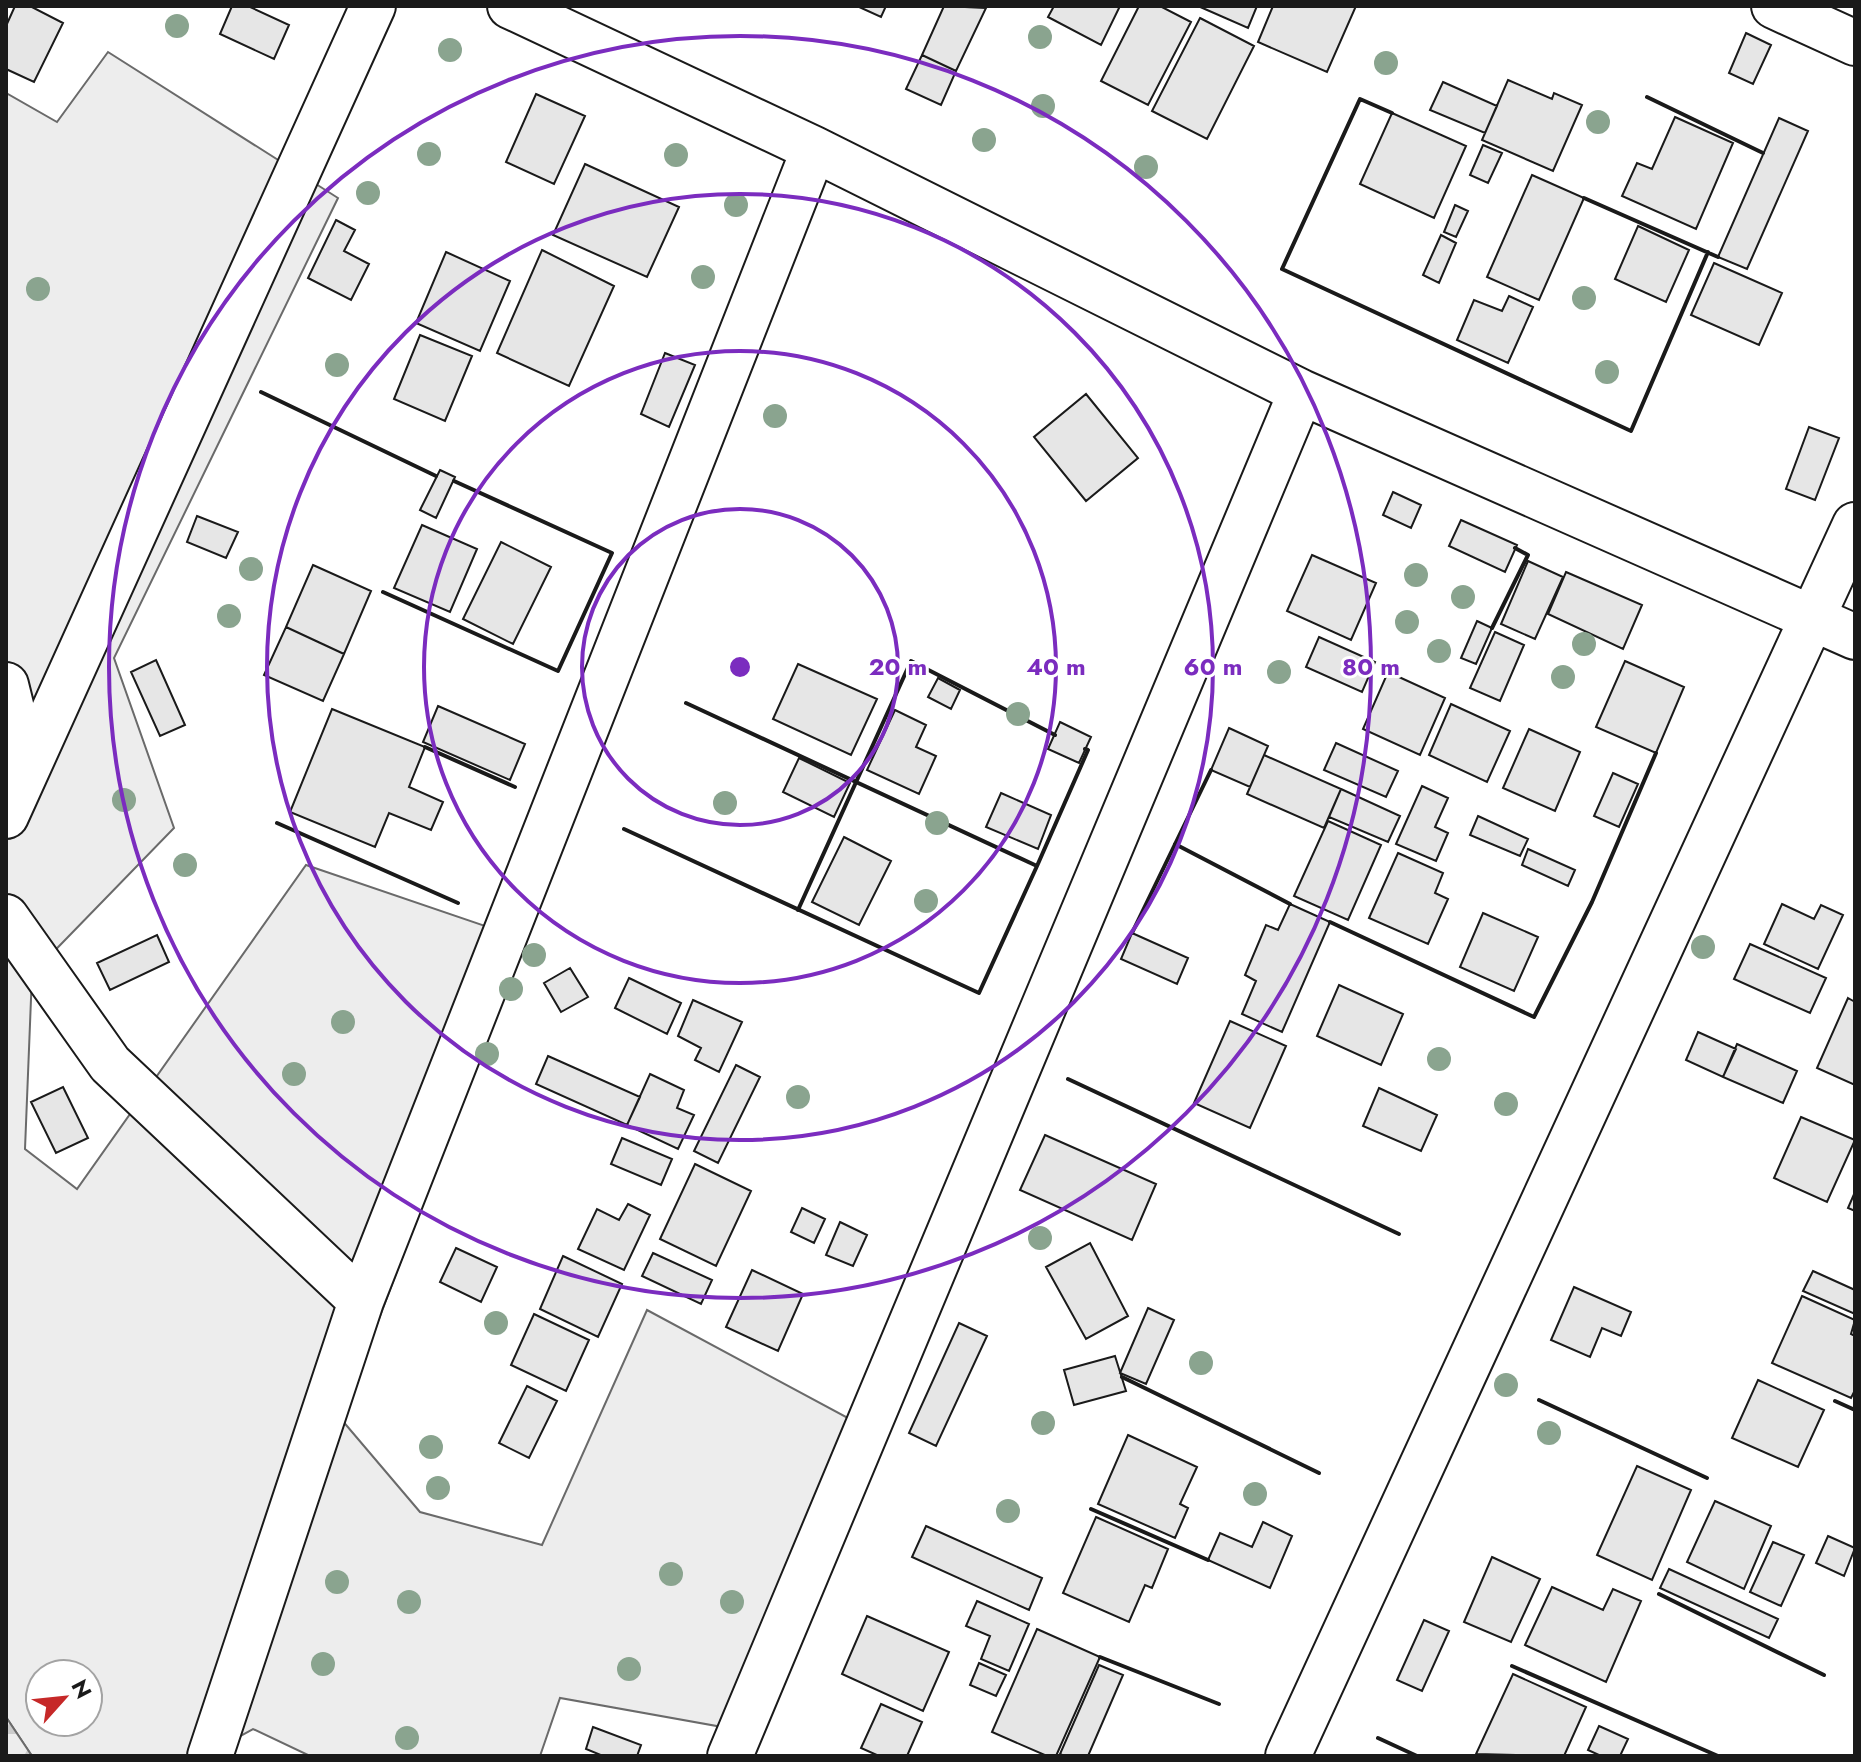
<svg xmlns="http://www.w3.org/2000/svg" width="1861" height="1762" viewBox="0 0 1861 1762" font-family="Jost,sans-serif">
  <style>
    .built { fill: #ededed; stroke: #6a6a6a; stroke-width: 2; fill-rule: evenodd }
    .forest { fill: url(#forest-firs); stroke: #6a6a6a; stroke-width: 2 }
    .building { fill: #e6e6e6; stroke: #1a1a1a; stroke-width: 2 }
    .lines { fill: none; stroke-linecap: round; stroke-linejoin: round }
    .minor-casing { stroke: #1a1a1a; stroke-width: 48 }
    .minor { stroke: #fff; stroke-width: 44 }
    .wall { stroke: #1a1a1a; stroke-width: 4 }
    .tree { fill: #8aa48f }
    .ring { fill: none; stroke: #7b2cbf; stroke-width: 4 }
    .centre { fill: #7b2cbf; stroke: #fff; stroke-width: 4 }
    .ring-label { font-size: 24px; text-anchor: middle; font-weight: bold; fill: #7b2cbf; stroke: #fff; stroke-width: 6; stroke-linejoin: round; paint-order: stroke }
  </style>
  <defs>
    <pattern id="forest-firs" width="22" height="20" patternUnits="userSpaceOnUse" patternTransform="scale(2)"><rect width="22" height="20" fill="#ededed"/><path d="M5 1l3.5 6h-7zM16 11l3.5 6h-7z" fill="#cbcbcb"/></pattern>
  </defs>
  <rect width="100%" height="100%" fill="#fff"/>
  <path class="built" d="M 108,52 L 338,198 L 114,658 L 174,828 L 32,974 L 25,1149 L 77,1189 L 306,865 L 523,939 L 341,1419 L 420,1512 L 542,1545 L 647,1310 L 861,1425 L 756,1733 L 560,1698 L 540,1756 L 310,1756 L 253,1729 L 204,1756 L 32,1756 L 6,1717 L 6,93 L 57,122 ZM 40,1674 L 88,1674 L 88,1722 L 40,1722 Z"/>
  <path class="forest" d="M 6,1717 L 32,1756 L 6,1756 Z"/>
  <path class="building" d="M 15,6 L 30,6 L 63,23 L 34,82 L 6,69 L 6,26 Z
    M 232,6 L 248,6 L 289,25 L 274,59 L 220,34 Z
    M 857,6 L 886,6 L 881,17 Z
    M 944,6 L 986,8 L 956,71 L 922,55 Z
    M 1054,6 L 1120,6 L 1101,45 L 1048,17 Z
    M 1139,6 L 1160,6 L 1191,22 L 1148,105 L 1101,81 Z
    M 1198,6 L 1257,6 L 1248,28 Z
    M 1273,6 L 1356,6 L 1327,72 L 1258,42 Z
    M 1200,18 L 1254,46 L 1207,139 L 1152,111 Z
    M 1746,33 L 1771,45 L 1753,84 L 1729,73 Z
    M 922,55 L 956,71 L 941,105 L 906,89 Z
    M 1508,80 L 1552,99 L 1554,93 L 1582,105 L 1553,171 L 1482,140 Z
    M 1443,82 L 1497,106 L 1485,133 L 1430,110 Z
    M 536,94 L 585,116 L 554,184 L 506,162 Z
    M 1392,113 L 1466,146 L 1434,218 L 1360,184 Z
    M 1675,117 L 1733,143 L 1696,229 L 1622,196 L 1637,163 L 1652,169 Z
    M 1779,118 L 1808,131 L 1747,269 L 1718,257 Z
    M 1483,145 L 1502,153 L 1488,183 L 1470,175 Z
    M 585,164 L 679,207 L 647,277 L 553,235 Z
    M 1532,175 L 1584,198 L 1539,300 L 1487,277 Z
    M 1455,205 L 1468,211 L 1456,237 L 1444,232 Z
    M 336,220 L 355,230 L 344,251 L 369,264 L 351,300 L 308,278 Z
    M 1638,226 L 1689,250 L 1666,302 L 1615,279 Z
    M 1441,235 L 1456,243 L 1439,283 L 1423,275 Z
    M 542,250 L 614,286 L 569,386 L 497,353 Z
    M 446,252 L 510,281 L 480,351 L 416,323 Z
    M 1714,263 L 1782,293 L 1759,345 L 1691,315 Z
    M 1509,296 L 1533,307 L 1508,363 L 1457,340 L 1474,300 L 1502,311 Z
    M 420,335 L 472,356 L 445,421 L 394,399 Z
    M 665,353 L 695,365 L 669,427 L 641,414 Z
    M 1086,394 L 1138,458 L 1086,501 L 1034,437 Z
    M 1809,427 L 1839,438 L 1815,500 L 1786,489 Z
    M 440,470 L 455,477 L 436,518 L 420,510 Z
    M 1393,492 L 1421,505 L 1411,528 L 1383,515 Z
    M 197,516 L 238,532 L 226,558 L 187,542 Z
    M 1461,520 L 1517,545 L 1505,572 L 1449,546 Z
    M 422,525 L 477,549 L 450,612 L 394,588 Z
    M 501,542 L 551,567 L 513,644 L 463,619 Z
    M 1312,555 L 1376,583 L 1351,640 L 1287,611 Z
    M 1528,561 L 1563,577 L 1535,639 L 1501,624 Z
    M 313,565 L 371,591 L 344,654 L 286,627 Z
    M 1566,572 L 1642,605 L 1623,649 L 1548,614 Z
    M 1477,621 L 1492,628 L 1476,664 L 1461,658 Z
    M 286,627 L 344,654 L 323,701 L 264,675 Z
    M 1495,632 L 1524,645 L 1500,701 L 1470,688 Z
    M 1319,637 L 1375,662 L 1362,692 L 1306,667 Z
    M 156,660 L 185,725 L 160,736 L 131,672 Z
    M 1625,661 L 1684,687 L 1656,753 L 1596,727 Z
    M 798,664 L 877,699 L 851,755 L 773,719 Z
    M 1388,672 L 1445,698 L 1420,755 L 1363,729 Z
    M 938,678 L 960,690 L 951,709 L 928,697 Z
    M 1451,704 L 1510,731 L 1487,782 L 1429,755 Z
    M 438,706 L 525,744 L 510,780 L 423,742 Z
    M 332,709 L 425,747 L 409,787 L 443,802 L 431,830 L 389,813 L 375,847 L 290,812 Z
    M 895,710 L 926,725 L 916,747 L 936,756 L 919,794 L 867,770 Z
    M 1060,722 L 1091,737 L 1079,763 L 1048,749 Z
    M 1229,728 L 1268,746 L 1250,787 L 1211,770 Z
    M 1529,729 L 1580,752 L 1555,811 L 1503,788 Z
    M 1336,743 L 1398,771 L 1386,797 L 1324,770 Z
    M 1264,755 L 1341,789 L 1324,828 L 1247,794 Z
    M 799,758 L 850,783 L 834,817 L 783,792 Z
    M 1613,773 L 1638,784 L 1619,827 L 1594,816 Z
    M 1422,786 L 1448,798 L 1435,827 L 1448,833 L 1436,861 L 1396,844 Z
    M 1341,789 L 1400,816 L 1388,842 L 1329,817 Z
    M 1001,793 L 1051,815 L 1038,849 L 986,827 Z
    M 1478,816 L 1528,839 L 1520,856 L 1470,835 Z
    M 1328,821 L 1381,845 L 1348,920 L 1294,896 Z
    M 844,837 L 891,861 L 859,925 L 812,902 Z
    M 1528,849 L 1575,870 L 1568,886 L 1522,865 Z
    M 1398,853 L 1443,873 L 1435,893 L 1448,899 L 1428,944 L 1369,918 Z
    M 1290,904 L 1330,922 L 1282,1032 L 1242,1014 L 1256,981 L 1245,975 L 1266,925 L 1278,930 Z
    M 1782,904 L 1814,919 L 1821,905 L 1843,915 L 1818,969 L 1764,944 Z
    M 1483,913 L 1538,937 L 1514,991 L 1460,967 Z
    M 1132,933 L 1188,958 L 1177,984 L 1121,959 Z
    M 157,935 L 169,962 L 110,990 L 97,963 Z
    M 1750,944 L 1826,978 L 1810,1013 L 1734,979 Z
    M 570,968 L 588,997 L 561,1012 L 544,983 Z
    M 629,978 L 681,1003 L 667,1034 L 615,1008 Z
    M 1339,985 L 1403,1014 L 1381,1065 L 1317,1036 Z
    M 1848,998 L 1855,1002 L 1855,1085 L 1817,1068 Z
    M 693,1000 L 742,1022 L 719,1072 L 695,1060 L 701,1048 L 678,1036 Z
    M 1230,1021 L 1286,1046 L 1250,1128 L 1194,1103 Z
    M 1698,1032 L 1736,1049 L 1723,1077 L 1686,1060 Z
    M 1737,1044 L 1797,1071 L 1783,1103 L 1723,1077 Z
    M 548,1056 L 640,1097 L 627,1125 L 536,1084 Z
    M 736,1065 L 760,1077 L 718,1163 L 694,1151 Z
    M 650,1074 L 684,1090 L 677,1108 L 694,1115 L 678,1149 L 627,1125 Z
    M 63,1087 L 88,1138 L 56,1153 L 31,1102 Z
    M 1379,1088 L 1437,1115 L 1421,1151 L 1363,1126 Z
    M 1801,1117 L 1855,1140 L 1827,1202 L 1774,1178 Z
    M 1045,1135 L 1156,1184 L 1132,1240 L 1020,1190 Z
    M 622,1138 L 672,1159 L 661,1185 L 611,1164 Z
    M 695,1164 L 751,1191 L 716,1266 L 660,1239 Z
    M 1855,1192 L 1855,1211 L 1848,1208 Z
    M 628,1204 L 650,1215 L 624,1270 L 578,1249 L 597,1209 L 619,1220 Z
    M 802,1208 L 825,1219 L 814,1243 L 791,1232 Z
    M 840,1222 L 867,1235 L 853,1266 L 826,1255 Z
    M 1090,1243 L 1128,1316 L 1086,1339 L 1046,1267 Z
    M 456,1248 L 497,1267 L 481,1302 L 440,1282 Z
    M 653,1253 L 712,1280 L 701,1304 L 642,1276 Z
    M 563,1256 L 622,1284 L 598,1337 L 540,1309 Z
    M 752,1270 L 803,1294 L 778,1351 L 726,1327 Z
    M 1813,1271 L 1855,1290 L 1855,1314 L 1803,1291 Z
    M 1574,1287 L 1631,1312 L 1621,1336 L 1602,1328 L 1590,1357 L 1551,1340 Z
    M 1802,1296 L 1855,1320 L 1851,1334 L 1855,1336 L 1855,1390 L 1851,1398 L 1772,1363 Z
    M 1148,1308 L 1174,1320 L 1146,1384 L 1120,1373 Z
    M 534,1314 L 589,1340 L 566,1391 L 511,1365 Z
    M 959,1323 L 987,1336 L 936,1446 L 909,1433 Z
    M 1115,1356 L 1126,1391 L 1074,1405 L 1064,1370 Z
    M 1758,1380 L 1824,1410 L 1798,1467 L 1732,1438 Z
    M 527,1386 L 557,1401 L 529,1458 L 499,1443 Z
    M 1128,1435 L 1197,1467 L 1180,1504 L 1188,1508 L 1175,1538 L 1098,1504 Z
    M 1637,1466 L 1691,1490 L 1652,1580 L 1597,1555 Z
    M 1715,1501 L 1771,1526 L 1744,1589 L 1687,1562 Z
    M 1096,1517 L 1168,1549 L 1152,1588 L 1145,1585 L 1129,1622 L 1063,1593 Z
    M 1263,1522 L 1292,1536 L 1270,1588 L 1208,1560 L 1220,1533 L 1252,1547 Z
    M 926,1526 L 1042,1578 L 1029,1610 L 912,1557 Z
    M 1828,1536 L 1855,1548 L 1844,1576 L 1816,1563 Z
    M 1773,1542 L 1804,1555 L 1781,1606 L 1750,1592 Z
    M 1492,1557 L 1540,1579 L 1511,1642 L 1464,1622 Z
    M 1669,1569 L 1778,1619 L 1769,1638 L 1660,1588 Z
    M 1552,1587 L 1603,1610 L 1613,1589 L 1641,1601 L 1606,1682 L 1525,1645 Z
    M 977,1601 L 1029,1624 L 1009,1671 L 981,1659 L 990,1636 L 966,1626 Z
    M 867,1616 L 949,1652 L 923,1711 L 842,1674 Z
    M 1424,1620 L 1449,1631 L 1422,1691 L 1397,1680 Z
    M 1037,1629 L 1100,1657 L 1056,1756 L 1047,1756 L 992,1732 Z
    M 979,1663 L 1006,1675 L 996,1696 L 970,1685 Z
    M 1099,1665 L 1123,1675 L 1088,1756 L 1064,1756 L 1060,1754 Z
    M 1513,1674 L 1586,1707 L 1564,1756 L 1476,1754 Z
    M 881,1704 L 922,1722 L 907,1756 L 879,1756 L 861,1748 Z
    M 1599,1726 L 1628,1739 L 1620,1756 L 1601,1756 L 1588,1750 Z
    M 593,1727 L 641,1745 L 637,1756 L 603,1756 L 586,1749 Z"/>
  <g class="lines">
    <g class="minor-casing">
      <path id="minor" d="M 510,6 L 814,149 L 1301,392 L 1855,637
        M 1774,6 L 1855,43
        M 6,685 L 27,770
        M 6,816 L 373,6
        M 6,917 L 110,1064 L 361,1301
        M 210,1756 L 361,1301 L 814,149
        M 730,1756 L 1301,392
        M 1288,1756 L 1855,525"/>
    </g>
    <use href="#minor" class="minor"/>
    <path class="wall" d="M 1647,97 L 1763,153
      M 1392,113 L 1360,99 L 1282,269 L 1631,431 L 1708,252
      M 1584,198 L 1718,257
      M 261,392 L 436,476
      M 383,592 L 558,671 L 612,553 L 454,481
      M 1492,628 L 1528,555 L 1515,548
      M 425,747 L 515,787
      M 277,823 L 458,903
      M 624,829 L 979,993 L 1037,866 L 686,703
      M 1175,844 L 1290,904
      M 1037,866 L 1088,750 L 1085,749
      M 798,910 L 911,661 L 1055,735
      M 1330,922 L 1534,1017 L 1592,902 L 1656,753
      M 1132,933 L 1211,770
      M 1068,1079 L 1399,1234
      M 1122,1377 L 1319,1473
      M 1539,1400 L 1707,1478
      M 1835,1401 L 1855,1410
      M 1091,1509 L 1208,1560
      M 1659,1594 L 1824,1675
      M 1100,1657 L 1219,1704
      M 1512,1666 L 1718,1756
      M 1378,1738 L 1417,1756"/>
  </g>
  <g class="tree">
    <circle cx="177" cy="26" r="12"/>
    <circle cx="1040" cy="37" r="12"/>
    <circle cx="450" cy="50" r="12"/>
    <circle cx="1386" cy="63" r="12"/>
    <circle cx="1043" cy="106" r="12"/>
    <circle cx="1598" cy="122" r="12"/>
    <circle cx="984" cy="140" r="12"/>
    <circle cx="429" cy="154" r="12"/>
    <circle cx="676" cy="155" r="12"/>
    <circle cx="1146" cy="167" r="12"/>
    <circle cx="368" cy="193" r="12"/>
    <circle cx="736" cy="205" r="12"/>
    <circle cx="703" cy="277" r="12"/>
    <circle cx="38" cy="289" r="12"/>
    <circle cx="1584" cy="298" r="12"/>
    <circle cx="337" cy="365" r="12"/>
    <circle cx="1607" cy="372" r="12"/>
    <circle cx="775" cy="416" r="12"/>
    <circle cx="251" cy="569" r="12"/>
    <circle cx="1416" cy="575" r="12"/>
    <circle cx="1463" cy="597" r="12"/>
    <circle cx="229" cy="616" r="12"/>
    <circle cx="1407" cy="622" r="12"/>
    <circle cx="1584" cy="644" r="12"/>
    <circle cx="1439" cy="651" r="12"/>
    <circle cx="1279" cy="672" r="12"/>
    <circle cx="1563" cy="677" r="12"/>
    <circle cx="1018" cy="714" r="12"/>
    <circle cx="124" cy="800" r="12"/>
    <circle cx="725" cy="803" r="12"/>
    <circle cx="937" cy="823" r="12"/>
    <circle cx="185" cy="865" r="12"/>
    <circle cx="926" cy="901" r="12"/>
    <circle cx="1703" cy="947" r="12"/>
    <circle cx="534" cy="955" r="12"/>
    <circle cx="511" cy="989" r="12"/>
    <circle cx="343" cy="1022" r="12"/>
    <circle cx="487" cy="1054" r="12"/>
    <circle cx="1439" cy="1059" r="12"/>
    <circle cx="294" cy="1074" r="12"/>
    <circle cx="798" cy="1097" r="12"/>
    <circle cx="1506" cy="1104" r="12"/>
    <circle cx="1040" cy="1238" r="12"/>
    <circle cx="496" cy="1323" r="12"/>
    <circle cx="1201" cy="1363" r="12"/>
    <circle cx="1506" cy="1385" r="12"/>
    <circle cx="1043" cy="1423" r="12"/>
    <circle cx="1549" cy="1433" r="12"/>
    <circle cx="431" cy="1447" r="12"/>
    <circle cx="438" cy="1488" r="12"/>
    <circle cx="1255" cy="1494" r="12"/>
    <circle cx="1008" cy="1511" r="12"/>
    <circle cx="671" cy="1574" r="12"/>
    <circle cx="337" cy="1582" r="12"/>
    <circle cx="409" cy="1602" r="12"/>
    <circle cx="732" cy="1602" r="12"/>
    <circle cx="323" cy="1664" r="12"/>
    <circle cx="629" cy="1669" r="12"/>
    <circle cx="407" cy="1738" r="12"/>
  </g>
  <g class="ring">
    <circle cx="740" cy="667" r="158"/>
    <circle cx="740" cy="667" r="316"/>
    <circle cx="740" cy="667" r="473"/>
    <circle cx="740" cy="667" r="631"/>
  </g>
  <circle cx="740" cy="667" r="12" class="centre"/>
  <g class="ring-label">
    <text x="898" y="675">20 m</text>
    <text x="1056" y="675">40 m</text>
    <text x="1213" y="675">60 m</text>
    <text x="1371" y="675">80 m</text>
  </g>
  <rect width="1861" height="1762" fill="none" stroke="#1a1a1a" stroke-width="16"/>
  <g transform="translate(64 1698) rotate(63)"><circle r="38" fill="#ffffff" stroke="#a3a3a3" stroke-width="2"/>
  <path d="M0-6L14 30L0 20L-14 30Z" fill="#c62828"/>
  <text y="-12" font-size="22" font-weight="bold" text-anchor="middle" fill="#1a1a1a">N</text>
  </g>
</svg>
